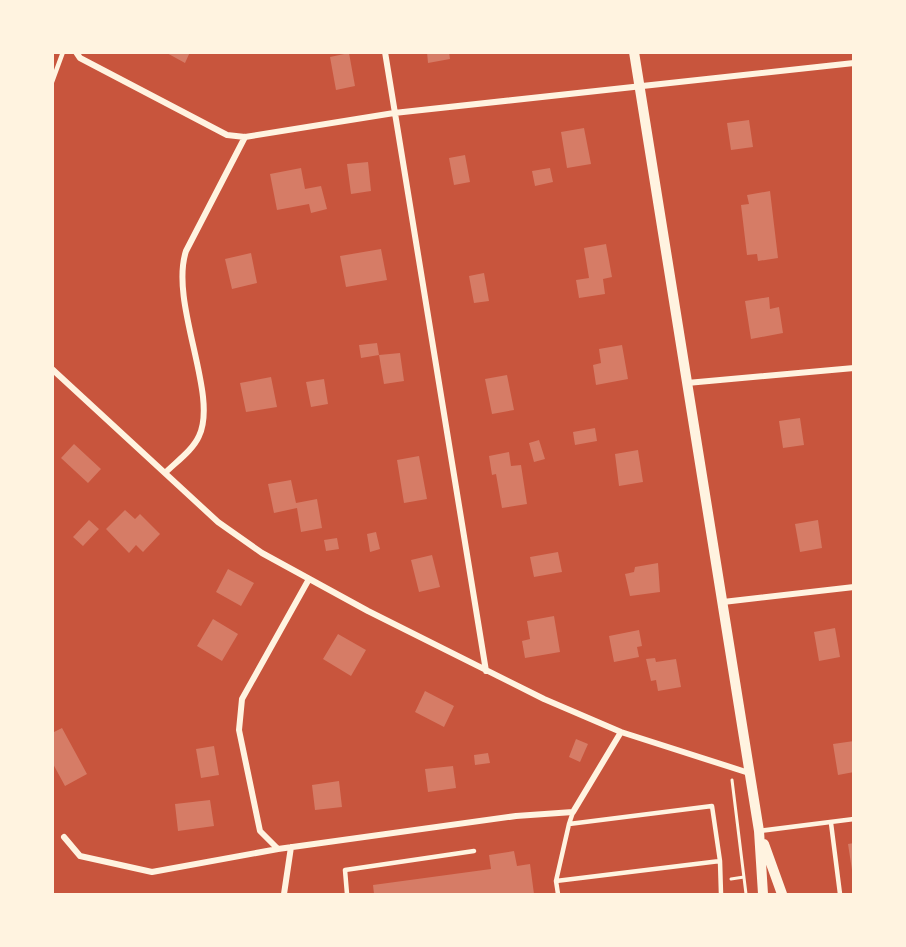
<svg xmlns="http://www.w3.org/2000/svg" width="906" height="947" viewBox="0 0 906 947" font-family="Poppins,sans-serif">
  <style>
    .building { fill: #d67c66 }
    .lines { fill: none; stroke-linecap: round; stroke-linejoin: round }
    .path { stroke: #fff3e0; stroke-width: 3 }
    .service { stroke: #fff3e0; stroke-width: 4.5 }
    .minor { stroke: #fff3e0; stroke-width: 6 }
    .tertiary { stroke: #fff3e0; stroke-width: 10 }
  </style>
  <rect width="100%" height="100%" fill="#c8553d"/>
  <path class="building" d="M 165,52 L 190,52 L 185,63 Z
    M 427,52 L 449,52 L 450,59 L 428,63 Z
    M 349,53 L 355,86 L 336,90 L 330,57 Z
    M 749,120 L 753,147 L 731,150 L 727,123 Z
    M 584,128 L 591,164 L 567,168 L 561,132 Z
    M 465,155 L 470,182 L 454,185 L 449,158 Z
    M 368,162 L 371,191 L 351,194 L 347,164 Z
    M 301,168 L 305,189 L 321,186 L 327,209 L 311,213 L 309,204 L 277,210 L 270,174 Z
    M 550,168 L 553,182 L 535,186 L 532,171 Z
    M 770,191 L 778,258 L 758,261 L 757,254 L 747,255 L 741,205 L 749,204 L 747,195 Z
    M 606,244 L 612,277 L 603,279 L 605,294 L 579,298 L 576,280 L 589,278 L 584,248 Z
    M 381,249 L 387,280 L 346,287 L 340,256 Z
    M 251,253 L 257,283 L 232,289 L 225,259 Z
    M 484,273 L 489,301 L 474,303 L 469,276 Z
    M 769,297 L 770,309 L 779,307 L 783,333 L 751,339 L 745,301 Z
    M 377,343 L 379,355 L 361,358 L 359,345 Z
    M 622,345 L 628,379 L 596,385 L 593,365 L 601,363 L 599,349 Z
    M 400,353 L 404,381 L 384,384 L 379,355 Z
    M 507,375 L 514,410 L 492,414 L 485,379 Z
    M 271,377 L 277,407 L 246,412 L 240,383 Z
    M 324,379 L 328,404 L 311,407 L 306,382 Z
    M 800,418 L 804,445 L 783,448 L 779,421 Z
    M 595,428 L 597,441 L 575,445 L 573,432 Z
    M 539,440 L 545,459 L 534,462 L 529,443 Z
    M 74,444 L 101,469 L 88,483 L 61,458 Z
    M 638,450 L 643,482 L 619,486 L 615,454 Z
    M 509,452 L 511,466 L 521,465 L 527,504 L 502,508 L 496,474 L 492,475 L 489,456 Z
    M 419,456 L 427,499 L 404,503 L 397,460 Z
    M 291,480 L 296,503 L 317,499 L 322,528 L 301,532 L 297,508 L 274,513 L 268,484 Z
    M 125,510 L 135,519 L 140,514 L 160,534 L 143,552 L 136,545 L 129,553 L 106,529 Z
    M 89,520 L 99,529 L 83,546 L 73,537 Z
    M 818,520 L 822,548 L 800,552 L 795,524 Z
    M 376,532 L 380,549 L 370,552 L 367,534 Z
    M 337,538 L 339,549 L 326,551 L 324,540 Z
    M 558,552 L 562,572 L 534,577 L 530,557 Z
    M 432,555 L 440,587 L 419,592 L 411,560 Z
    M 658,563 L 660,592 L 630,596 L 625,574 L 634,572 L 635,567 Z
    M 228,569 L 254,583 L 241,606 L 216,592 Z
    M 554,616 L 560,652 L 525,658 L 522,641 L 530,639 L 527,621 Z
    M 213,619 L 238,634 L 222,661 L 197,646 Z
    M 835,628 L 840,657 L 819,661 L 814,632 Z
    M 639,630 L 642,646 L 637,647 L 639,657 L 614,662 L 609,636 Z
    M 338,634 L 366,650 L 351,676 L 323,659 Z
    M 655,658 L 656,662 L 676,659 L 681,687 L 658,691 L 656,680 L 651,681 L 646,659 Z
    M 425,691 L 454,706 L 444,727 L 415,712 Z
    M 62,728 L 87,774 L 65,786 L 52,762 L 52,733 Z
    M 576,739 L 588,744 L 580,762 L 569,757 Z
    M 854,741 L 854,772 L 838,775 L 833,744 Z
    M 214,746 L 219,775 L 201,778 L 196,749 Z
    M 488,753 L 490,763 L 475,765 L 474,755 Z
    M 453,766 L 456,788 L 428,792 L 425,769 Z
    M 339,781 L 342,807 L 315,810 L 312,785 Z
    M 210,800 L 214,826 L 178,831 L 175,804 Z
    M 854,843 L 854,870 L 852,870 L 848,844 Z
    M 514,851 L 517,866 L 530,864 L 534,894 L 374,894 L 373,885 L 491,869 L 489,855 Z"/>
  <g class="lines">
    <path class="path" d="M 732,780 L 746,894
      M 731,879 L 744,877"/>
    <path class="service" d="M 52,82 L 63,52
      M 831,823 L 840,894
      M 759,831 L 854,819
      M 720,861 L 721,894
      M 556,881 L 720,861 L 712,806 L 569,824 L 573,812
      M 347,894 L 345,870 L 474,851
      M 558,894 L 556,881 L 569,824"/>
    <path class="minor" d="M 76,52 L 80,58 L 227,135 L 245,137 L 394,113 L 854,63
      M 385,52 L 486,671
      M 52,369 L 218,522 L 262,553 L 368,611 L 544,699 L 621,732 L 749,773
      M 687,383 L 854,368
      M 165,473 C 176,462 193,450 199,436 C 219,395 169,303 186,251 L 245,137
      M 723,602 L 854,587
      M 64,837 L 80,856 L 152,872 L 278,849 L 516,816 L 573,812 L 621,732
      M 278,849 L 260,831 L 239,730 L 242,699 L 309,579
      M 284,894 L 291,847"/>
    <path class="tertiary" d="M 634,52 L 759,831 L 763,894
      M 764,844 L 782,894"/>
  </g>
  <rect width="906" height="947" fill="none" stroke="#fff3e0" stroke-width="108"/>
</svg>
